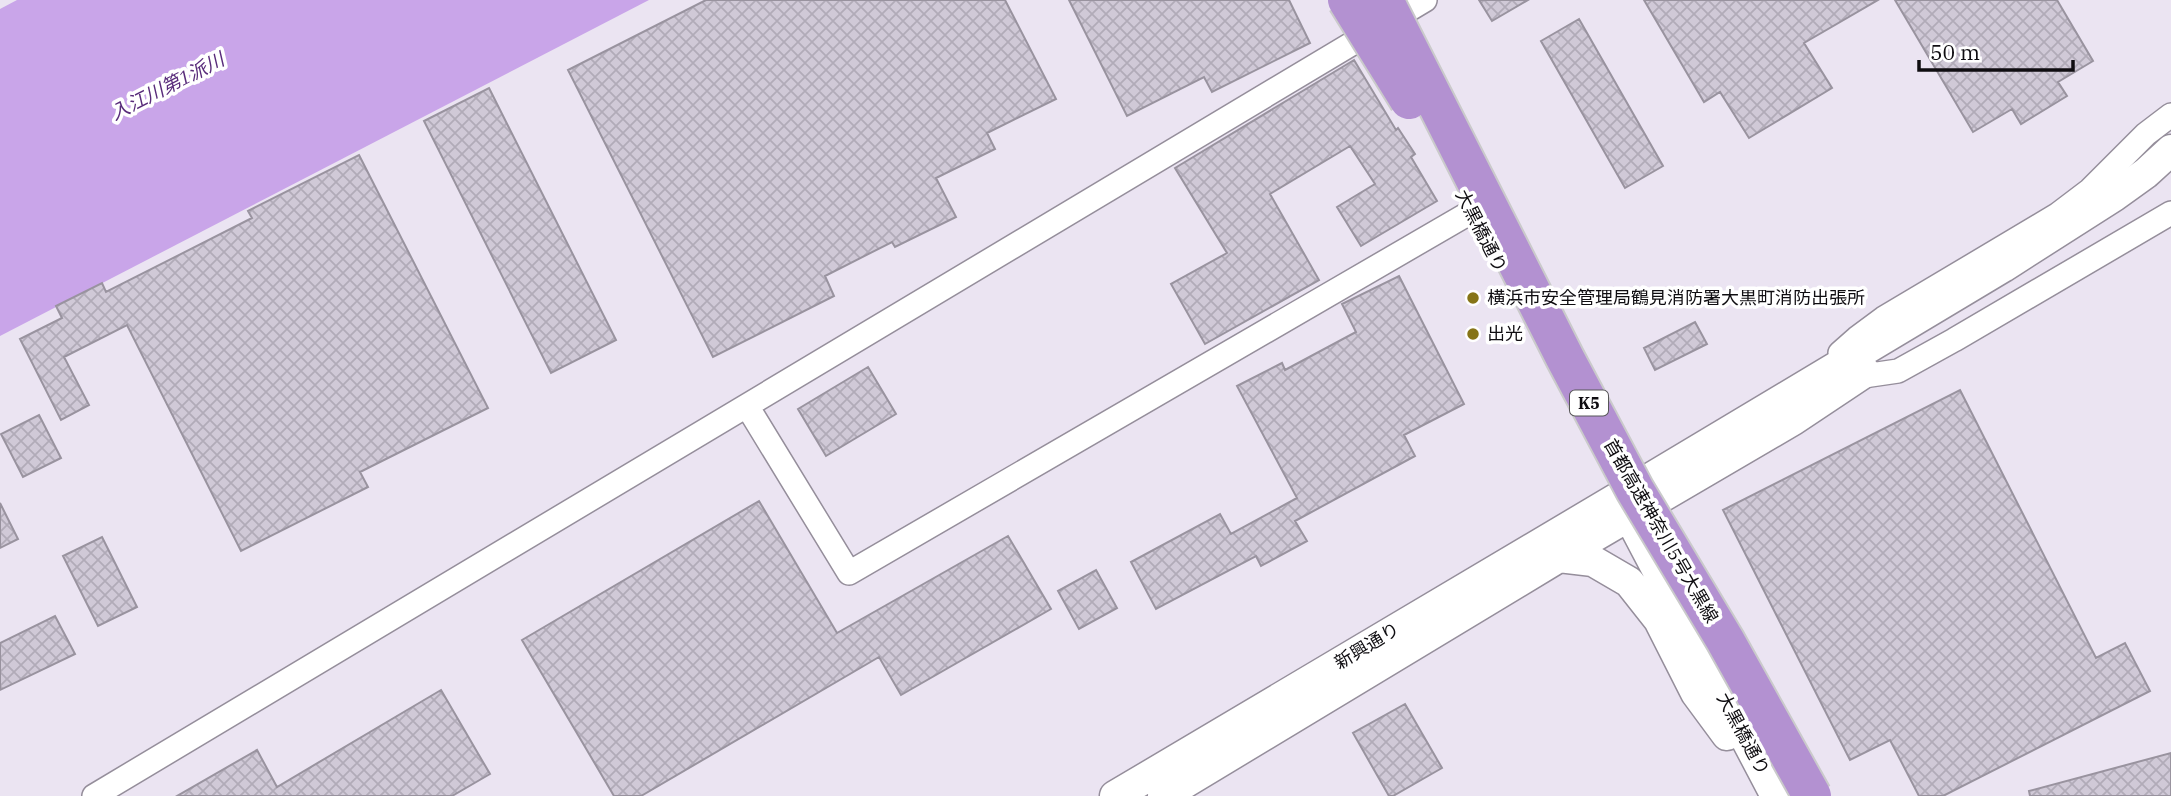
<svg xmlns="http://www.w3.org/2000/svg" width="2171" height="796" viewBox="0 0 2171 796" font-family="'IBM Plex Serif','Noto Sans JP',serif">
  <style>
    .water { fill: #c9a5e9 }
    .building { fill: url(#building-cross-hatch); stroke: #99939f; stroke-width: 2 }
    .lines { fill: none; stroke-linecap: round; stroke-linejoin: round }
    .minor-casing { stroke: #958e9b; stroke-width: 26 }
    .tertiary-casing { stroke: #958e9b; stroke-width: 33 }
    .minor { stroke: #fff; stroke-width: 23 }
    .tertiary { stroke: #fff; stroke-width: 30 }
    .motorway-bridge-casing { stroke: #cacacb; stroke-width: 42; stroke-linecap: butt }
    .motorway-bridge { stroke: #b391d1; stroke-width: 38 }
    .poi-dot { fill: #867417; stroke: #fff; stroke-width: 2.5 }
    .labels { text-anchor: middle; stroke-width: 7; stroke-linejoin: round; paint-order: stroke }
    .shield { fill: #fff; stroke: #575658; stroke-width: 2 }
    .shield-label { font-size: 16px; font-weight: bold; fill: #0f0d11 }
    .street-label { font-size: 18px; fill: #0f0d11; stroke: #fff }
    .poi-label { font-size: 18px; fill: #0f0d11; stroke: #fff; text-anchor: start }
    .water-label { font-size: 19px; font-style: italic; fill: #592c7b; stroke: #fff }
  </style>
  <defs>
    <pattern id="building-cross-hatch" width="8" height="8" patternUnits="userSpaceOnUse" patternTransform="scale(1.75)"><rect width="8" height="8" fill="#d0c9d7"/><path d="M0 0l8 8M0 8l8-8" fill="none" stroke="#b1abb8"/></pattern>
  </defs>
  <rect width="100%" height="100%" fill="#ebe4f2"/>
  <path class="water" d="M 17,0 L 649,0 L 0,336 L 0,9 Z"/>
  <path class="building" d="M 706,0 L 1005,0 L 1056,99 L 987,133 L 995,149 L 936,178 L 956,217 L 895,247 L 892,242 L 825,276 L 834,296 L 713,357 L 568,70 Z
    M 1069,0 L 1289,0 L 1310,43 L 1212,92 L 1204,77 L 1127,116 Z
    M 1479,0 L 1528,0 L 1492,21 Z
    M 1644,0 L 1878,0 L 1804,43 L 1832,88 L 1749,138 L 1720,92 L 1704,102 Z
    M 1895,0 L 2057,0 L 2093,61 L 2058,82 L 2067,96 L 2021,124 L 2012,109 L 1973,132 Z
    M 1579,19 L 1663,166 L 1625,188 L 1541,41 Z
    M 1354,60 L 1396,130 L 1398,128 L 1415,154 L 1411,157 L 1437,201 L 1361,246 L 1337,207 L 1375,184 L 1350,146 L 1270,194 L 1319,280 L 1205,344 L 1171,284 L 1227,253 L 1175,168 Z
    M 489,88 L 616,340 L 551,373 L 424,121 Z
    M 359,155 L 488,408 L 360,472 L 368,487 L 241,551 L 127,325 L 64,357 L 89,405 L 61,420 L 20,339 L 62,318 L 56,306 L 102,283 L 106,292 L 252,218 L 248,211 Z
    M 1399,276 L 1464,404 L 1404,435 L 1415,456 L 1295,521 L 1307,541 L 1261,566 L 1256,556 L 1156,609 L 1131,562 L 1220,514 L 1231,534 L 1297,498 L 1237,386 L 1282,363 L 1285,370 L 1356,332 L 1342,304 Z
    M 1695,322 L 1707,344 L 1655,370 L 1644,348 Z
    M 868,367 L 896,414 L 826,456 L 798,409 Z
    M 1960,390 L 2096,658 L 2125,643 L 2150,691 L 1943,796 L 1919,796 L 1890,740 L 1850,760 L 1723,510 Z
    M 39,415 L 61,458 L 23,477 L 1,434 Z
    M 759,501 L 837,633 L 1008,536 L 1051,609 L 901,695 L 879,657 L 641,796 L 614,796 L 522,640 Z
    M 0,503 L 18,539 L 0,548 Z
    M 102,537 L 137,607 L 98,626 L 63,556 Z
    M 1096,570 L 1117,608 L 1079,629 L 1058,591 Z
    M 55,616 L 75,654 L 0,690 L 0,643 Z
    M 441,690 L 490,774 L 452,796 L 177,796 L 257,750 L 277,787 Z
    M 1405,704 L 1442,768 L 1393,796 L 1389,796 L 1353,733 Z
    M 2171,753 L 2171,796 L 2030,796 L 2029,791 Z"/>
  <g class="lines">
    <g class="minor-casing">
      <path id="minor" d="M 1840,353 L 1857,338 L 1884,318 L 2057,215 L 2090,190 L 2146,134 L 2171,115
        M 1857,377 L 1898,371 L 1954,340 L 2171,213
        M 747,406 L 849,573 L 1471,212
        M 94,796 L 1425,0"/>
    </g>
    <g class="tertiary-casing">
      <path id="tertiary" d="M 1620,499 L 1776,796
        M 1559,557 L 1593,561 L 1629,582 L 1659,620 L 1696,693 L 1727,735
        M 1115,796 L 1641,484 L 2003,267 L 2114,196 L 2146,173 L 2171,150
        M 1163,796 L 1559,557 L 1793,420 L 1865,372"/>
    </g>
    <use href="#minor" class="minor"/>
    <use href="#tertiary" class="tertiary"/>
    <g class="motorway-bridge-casing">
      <path id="motorway-bridge" d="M 1347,0 L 1409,100
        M 1384,0 L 1565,358 L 1635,490 L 1725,640 L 1812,796"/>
    </g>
    <use href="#motorway-bridge" class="motorway-bridge"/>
  </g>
  <g class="poi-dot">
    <circle cx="1473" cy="298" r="7"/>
    <circle cx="1473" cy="334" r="7"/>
  </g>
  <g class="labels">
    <rect class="shield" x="1570" y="390.5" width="38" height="25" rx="5"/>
    <g class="shield-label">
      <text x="1589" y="409">K5</text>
    </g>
    <g class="street-label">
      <text transform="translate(1481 231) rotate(63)" y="6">大黒橋通り</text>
      <text transform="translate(1661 531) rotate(60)" y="6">首都高速神奈川5号大黒線</text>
      <text transform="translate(1367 646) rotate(-31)" y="6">新興通り</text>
      <text transform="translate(1743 734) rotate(62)" y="6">大黒橋通り</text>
    </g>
    <g class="poi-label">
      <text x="1487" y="304">横浜市安全管理局鶴見消防署大黒町消防出張所</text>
      <text x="1487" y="340">出光</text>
    </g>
    <g class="water-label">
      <text transform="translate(167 86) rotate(-27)" y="7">入江川第1派川</text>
    </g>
  </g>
  <path d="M1919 60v10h154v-10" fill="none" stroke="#0f0d11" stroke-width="3.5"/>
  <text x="1930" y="60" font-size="21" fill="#0f0d11" stroke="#ffffff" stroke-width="5" paint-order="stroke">50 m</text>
</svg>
